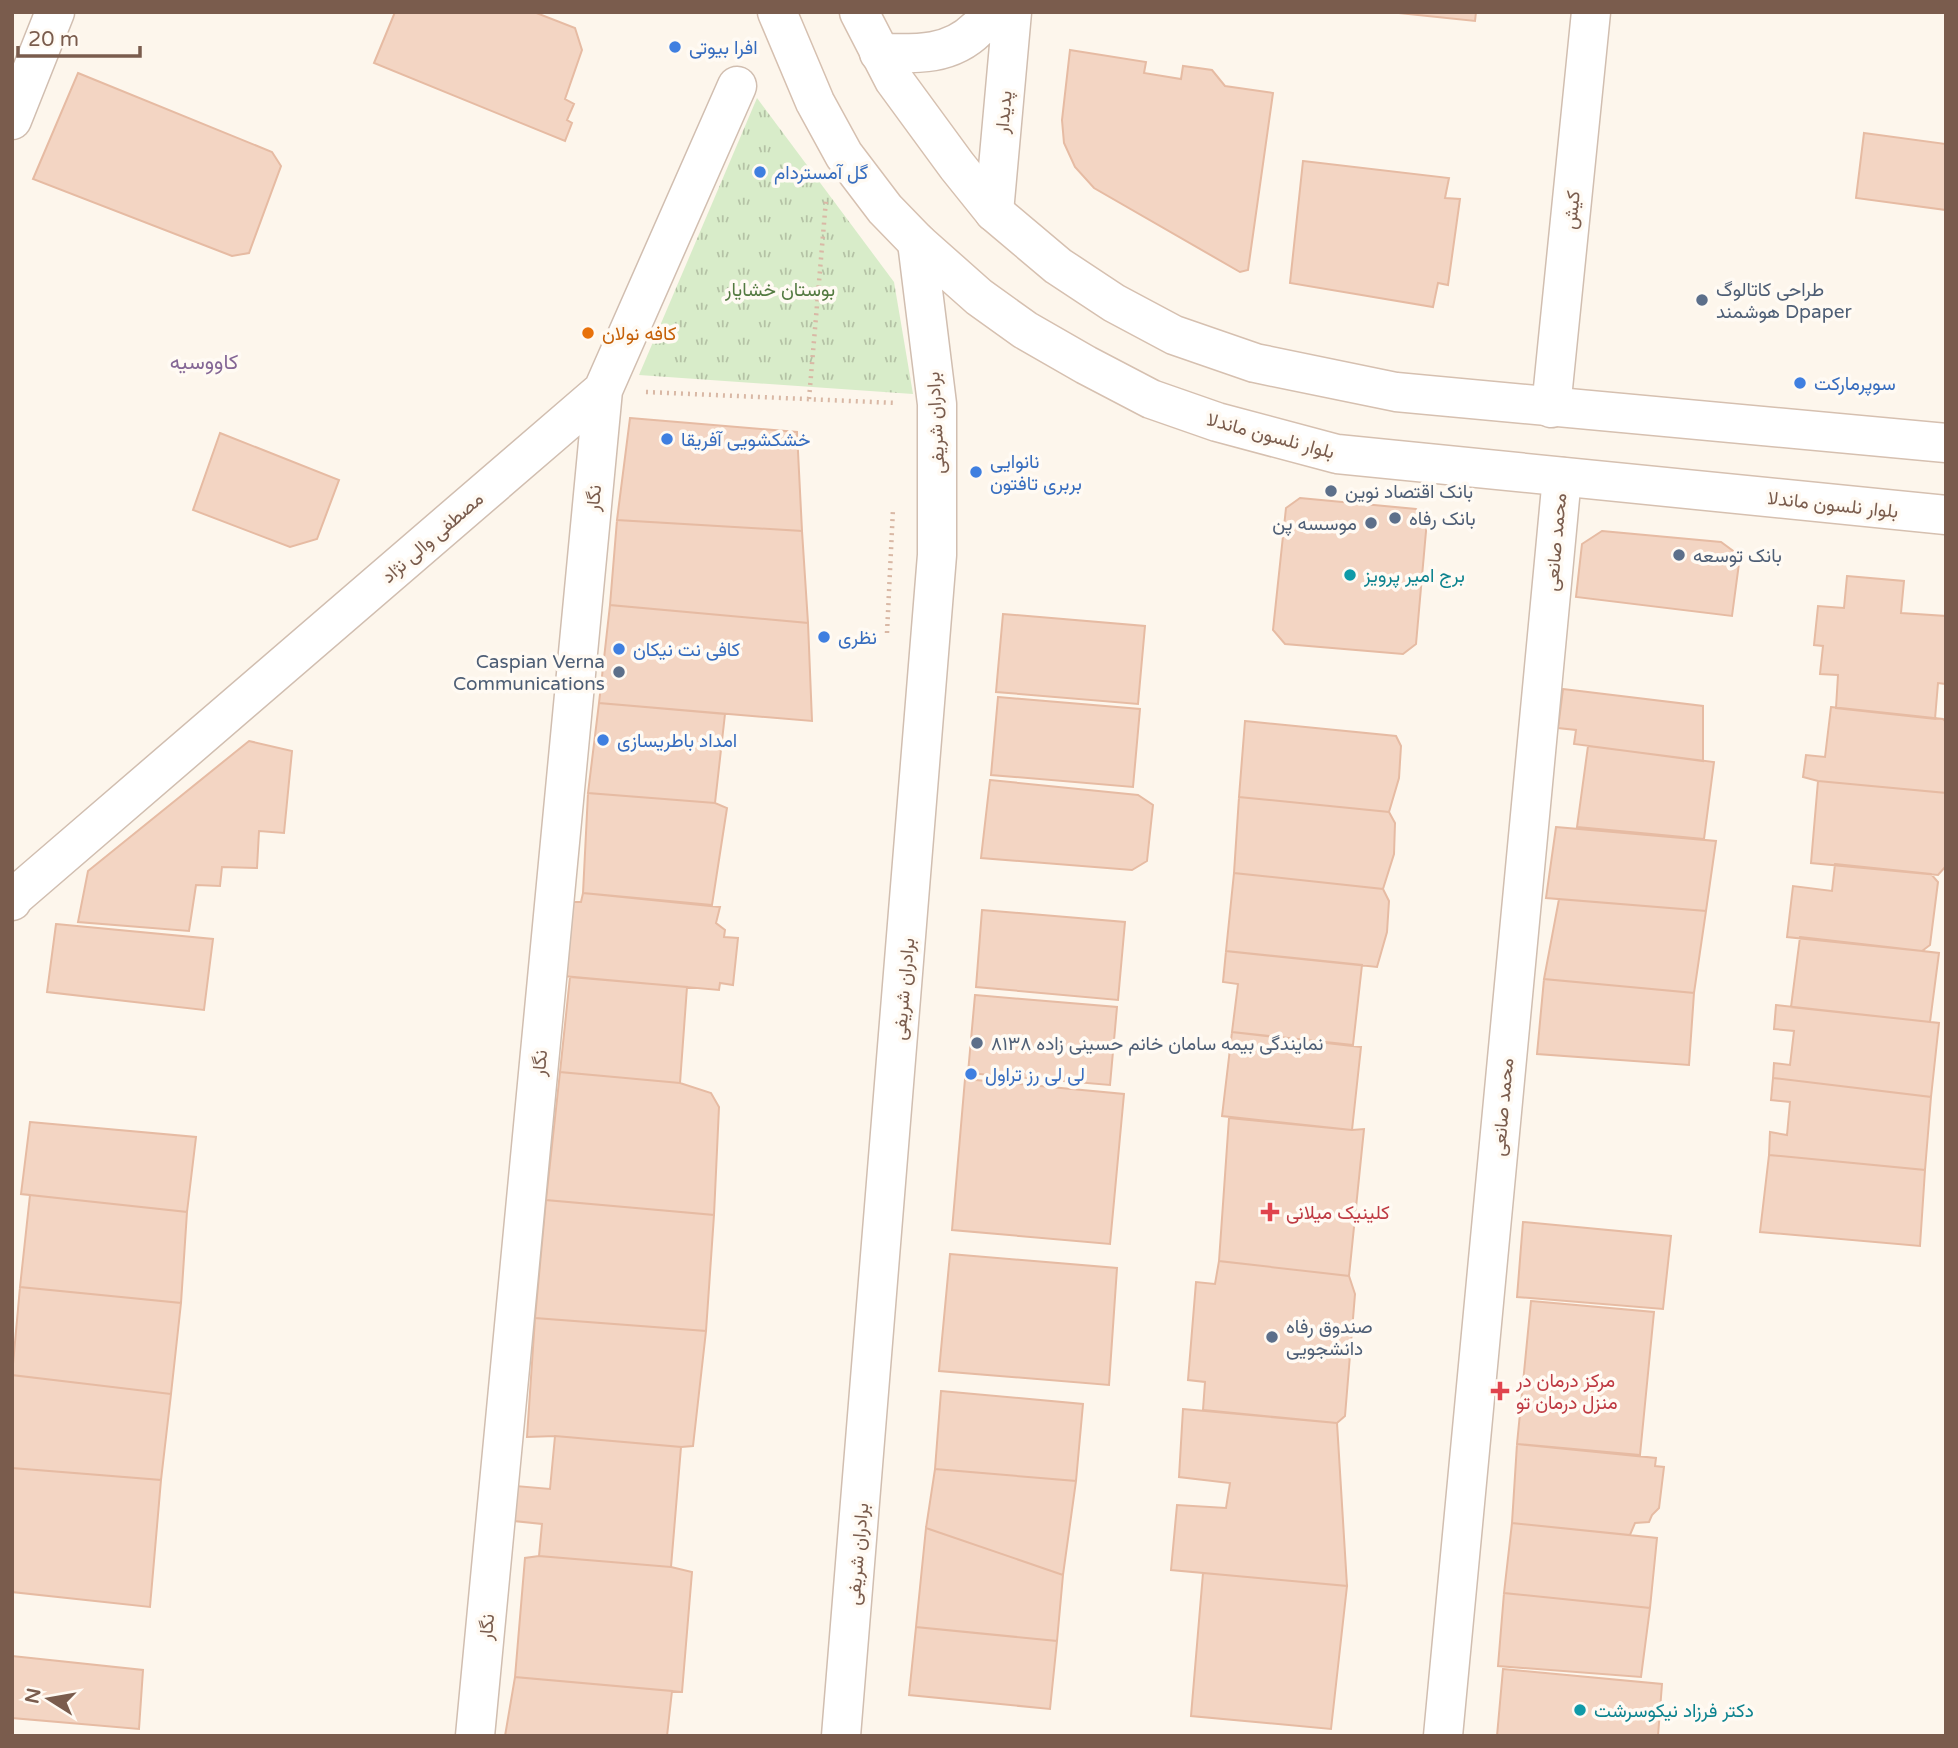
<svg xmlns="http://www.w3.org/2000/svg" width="1958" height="1748" viewBox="0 0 1958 1748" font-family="'Varela Round',Vazirmatn,sans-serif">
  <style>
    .grass { fill: url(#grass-tufts) }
    .building { fill: #f3d5c3; stroke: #e6bba3; stroke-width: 2 }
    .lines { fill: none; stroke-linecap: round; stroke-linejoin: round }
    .street-casing { stroke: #d1beb0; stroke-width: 41 }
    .secondary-casing { stroke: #d6c0b0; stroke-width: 41 }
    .path { stroke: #d9b8a5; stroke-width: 4.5; stroke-dasharray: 2 5; stroke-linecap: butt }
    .street { stroke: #fff; stroke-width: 38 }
    .secondary { stroke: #fff; stroke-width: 38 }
    .shop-dot { fill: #3f7fe0; stroke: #fffaf3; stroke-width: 2.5 }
    .service-dot { fill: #5c6f8a; stroke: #fffaf3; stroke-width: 2.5 }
    .food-dot { fill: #e8710a; stroke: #fffaf3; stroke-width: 2.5 }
    .culture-dot { fill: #0f9aa8; stroke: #fffaf3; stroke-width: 2.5 }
    .health-dot { fill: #e0444e; stroke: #fffaf3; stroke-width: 2.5 }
    .labels { text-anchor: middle; stroke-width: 7; stroke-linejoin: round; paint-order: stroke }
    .shop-label { font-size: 19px; fill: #366cbe; stroke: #fffaf3; text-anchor: start }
    .street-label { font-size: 19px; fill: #7a5c4d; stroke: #fffaf3 }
    .park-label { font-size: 19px; fill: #537a41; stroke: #fffaf3 }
    .service-label { font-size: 19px; fill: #4e5e75; stroke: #fffaf3; text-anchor: start }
    .food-label { font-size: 19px; fill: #c56008; stroke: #fffaf3; text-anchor: start }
    .culture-label { font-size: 19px; fill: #0d838f; stroke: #fffaf3; text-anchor: start }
    .health-label { font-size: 19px; fill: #be3a42; stroke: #fffaf3; text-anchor: start }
    .neighbourhood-label { font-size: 21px; fill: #846695; stroke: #fffaf3 }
  </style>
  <defs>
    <pattern id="grass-tufts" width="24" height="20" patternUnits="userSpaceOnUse" patternTransform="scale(1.75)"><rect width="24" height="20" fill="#d8ecc9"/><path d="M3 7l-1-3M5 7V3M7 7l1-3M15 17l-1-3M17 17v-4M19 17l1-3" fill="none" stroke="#b4c2a5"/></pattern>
  </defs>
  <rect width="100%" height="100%" fill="#fdf6ec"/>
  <path class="grass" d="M 757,98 L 894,282 L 913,394 L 639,375 Z"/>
  <path class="building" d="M 395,12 L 534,12 L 575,28 L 582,50 L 565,99 L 574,104 L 567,120 L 572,123 L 565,141 L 374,63 Z
    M 1389,12 L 1476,12 L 1475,21 Z
    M 1070,50 L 1146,62 L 1144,73 L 1181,79 L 1183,66 L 1212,70 L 1225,86 L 1273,93 L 1248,270 L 1240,272 L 1094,188 L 1075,167 L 1064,143 L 1062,120 Z
    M 78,73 L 272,152 L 281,166 L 249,253 L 232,256 L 33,179 Z
    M 1864,133 L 1946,144 L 1946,210 L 1856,198 Z
    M 1303,161 L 1449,178 L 1445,198 L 1460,199 L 1448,285 L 1438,283 L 1433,307 L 1290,283 Z
    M 630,418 L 797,432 L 802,531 L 617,520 Z
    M 220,433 L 339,480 L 317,539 L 290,547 L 193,510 Z
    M 1300,498 L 1416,509 L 1427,520 L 1416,644 L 1403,654 L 1285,644 L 1273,630 L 1286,508 Z
    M 617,520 L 802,531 L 808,623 L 610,605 Z
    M 1602,531 L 1721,542 L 1740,556 L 1732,616 L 1576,597 L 1582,544 Z
    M 1847,576 L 1904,581 L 1901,613 L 1946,616 L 1946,684 L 1938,683 L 1935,719 L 1836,708 L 1838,675 L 1820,674 L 1823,646 L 1814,645 L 1818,606 L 1844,608 Z
    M 610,605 L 808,623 L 812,721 L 599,703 Z
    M 1003,614 L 1145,626 L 1138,704 L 996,692 Z
    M 1563,689 L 1703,706 L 1703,761 L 1574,744 L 1576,730 L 1558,728 Z
    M 998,697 L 1140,709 L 1133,787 L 991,775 Z
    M 599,703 L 725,714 L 715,803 L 588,793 Z
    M 1831,707 L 1943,719 L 1946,722 L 1946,793 L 1818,781 L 1803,777 L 1806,755 L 1825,757 Z
    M 1245,721 L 1396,736 L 1401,746 L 1399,778 L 1389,812 L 1239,797 Z
    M 249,741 L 292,751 L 284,833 L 259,831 L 257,868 L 222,867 L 220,886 L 196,885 L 189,931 L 78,922 L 88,871 Z
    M 1588,746 L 1714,762 L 1704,839 L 1577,827 Z
    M 990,780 L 1138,795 L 1153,805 L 1147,861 L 1132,870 L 981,858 Z
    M 1818,781 L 1946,793 L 1946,866 L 1938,875 L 1811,863 Z
    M 588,793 L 715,803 L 727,808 L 712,905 L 583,893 Z
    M 1239,797 L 1389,812 L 1395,823 L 1394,854 L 1383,889 L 1234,873 Z
    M 1556,827 L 1716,841 L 1706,911 L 1546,898 Z
    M 1835,864 L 1931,874 L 1938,882 L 1930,945 L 1922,951 L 1787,937 L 1793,886 L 1832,891 Z
    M 1234,873 L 1383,889 L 1389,901 L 1387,932 L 1377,967 L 1226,951 Z
    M 583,893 L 720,907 L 716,923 L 725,930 L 724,937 L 738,938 L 733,985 L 720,983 L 719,990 L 563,976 L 569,902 L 581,902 Z
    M 1559,899 L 1706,911 L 1694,993 L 1544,979 Z
    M 982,910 L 1125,922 L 1118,1000 L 976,987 Z
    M 56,924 L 213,939 L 204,1010 L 47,992 Z
    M 1800,937 L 1939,953 L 1930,1022 L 1791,1007 Z
    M 1226,951 L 1362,965 L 1353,1045 L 1232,1032 L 1238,984 L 1223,982 Z
    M 570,977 L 687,987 L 680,1083 L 560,1072 Z
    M 1544,979 L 1694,993 L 1689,1065 L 1537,1054 Z
    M 975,995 L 1117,1007 L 1110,1085 L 968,1073 Z
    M 1776,1005 L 1939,1023 L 1931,1097 L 1773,1078 L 1774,1063 L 1790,1065 L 1794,1031 L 1774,1029 Z
    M 1232,1032 L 1361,1047 L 1352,1130 L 1222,1116 Z
    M 560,1072 L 680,1083 L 711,1093 L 719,1107 L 714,1215 L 546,1200 Z
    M 1773,1078 L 1931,1097 L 1925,1170 L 1769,1155 L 1770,1132 L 1787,1135 L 1790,1102 L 1771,1100 Z
    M 965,1079 L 1124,1094 L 1110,1244 L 952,1230 Z
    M 1229,1118 L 1352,1130 L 1364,1129 L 1349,1276 L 1219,1261 Z
    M 30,1122 L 196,1137 L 187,1212 L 21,1194 Z
    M 1769,1155 L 1925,1170 L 1920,1246 L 1760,1232 Z
    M 30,1195 L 187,1212 L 181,1303 L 20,1287 Z
    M 546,1200 L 714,1215 L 706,1331 L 535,1318 Z
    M 1523,1222 L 1671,1236 L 1663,1309 L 1517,1297 Z
    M 950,1254 L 1117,1268 L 1109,1385 L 939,1371 Z
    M 1219,1261 L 1349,1276 L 1355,1294 L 1345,1416 L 1337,1423 L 1203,1410 L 1205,1382 L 1188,1380 L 1196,1282 L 1215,1284 Z
    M 20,1287 L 181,1303 L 171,1394 L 12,1375 Z
    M 1531,1301 L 1654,1312 L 1640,1455 L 1517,1444 Z
    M 535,1318 L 706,1331 L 693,1446 L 681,1447 L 555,1436 L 527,1437 Z
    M 12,1375 L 171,1394 L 161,1480 L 12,1468 Z
    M 941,1391 L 1083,1404 L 1076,1481 L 935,1469 Z
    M 1183,1409 L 1337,1423 L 1347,1586 L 1171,1570 L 1177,1505 L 1226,1508 L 1230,1483 L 1179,1477 Z
    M 555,1436 L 681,1447 L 671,1567 L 539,1556 L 542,1524 L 514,1521 L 516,1486 L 550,1489 Z
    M 1517,1444 L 1656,1458 L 1655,1466 L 1664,1467 L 1659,1508 L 1652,1515 L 1649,1522 L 1635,1523 L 1630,1535 L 1512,1523 Z
    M 12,1468 L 161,1480 L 150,1607 L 12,1592 Z
    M 935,1469 L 1076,1481 L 1063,1575 L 926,1528 Z
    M 1512,1523 L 1657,1538 L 1650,1608 L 1504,1593 Z
    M 926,1528 L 1063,1575 L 1057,1641 L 916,1627 Z
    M 539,1556 L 671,1567 L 692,1572 L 682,1692 L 515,1677 L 525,1558 Z
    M 1203,1573 L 1347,1586 L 1331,1729 L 1191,1716 Z
    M 1504,1593 L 1650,1608 L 1641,1677 L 1498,1666 Z
    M 916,1627 L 1057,1641 L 1050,1709 L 909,1695 Z
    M 12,1656 L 143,1670 L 139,1729 L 12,1718 Z
    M 1503,1669 L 1662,1684 L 1658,1736 L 1497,1736 Z
    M 515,1677 L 672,1691 L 667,1736 L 505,1736 Z"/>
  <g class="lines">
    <g class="street-casing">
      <path id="street" d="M 879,53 C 915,54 950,56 977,29 C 983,24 988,19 991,12
        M 12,120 L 55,12
        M 994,212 L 1012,12
        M 1551,408 L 1591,12
        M 12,901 L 13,898 L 603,390 L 737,86
        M 475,1736 L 603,390
        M 841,1736 L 937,555 L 937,404 L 917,242
        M 1443,1736 L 1562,477"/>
    </g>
    <g class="secondary-casing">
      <path id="secondary" d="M 777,12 L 815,102 L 844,155 L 885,209 L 917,242 L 979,297 L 1025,330 L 1086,365 L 1151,399 L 1217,422 L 1337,454 L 1946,515
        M 859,12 L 894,80 L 957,166 L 994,212 L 1058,266 L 1114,303 L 1174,335 L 1255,363 L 1396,392 L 1946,443"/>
    </g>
    <path class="path" d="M 646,392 L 896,403
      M 809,399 L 826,200
      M 887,633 L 893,509"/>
    <use href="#street" class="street"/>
    <use href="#secondary" class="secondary"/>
  </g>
  <g class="shop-dot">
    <circle cx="675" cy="47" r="7"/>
    <circle cx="760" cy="172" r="7"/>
    <circle cx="1800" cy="383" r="7"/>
    <circle cx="667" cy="439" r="7"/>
    <circle cx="976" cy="472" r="7"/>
    <circle cx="824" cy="637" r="7"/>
    <circle cx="619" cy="649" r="7"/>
    <circle cx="603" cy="740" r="7"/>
    <circle cx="971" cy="1074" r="7"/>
  </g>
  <g class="service-dot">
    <circle cx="1702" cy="300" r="7"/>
    <circle cx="1331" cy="491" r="7"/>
    <circle cx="1395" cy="518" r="7"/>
    <circle cx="1371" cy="523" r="7"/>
    <circle cx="1679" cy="555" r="7"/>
    <circle cx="619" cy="672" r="7"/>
    <circle cx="977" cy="1043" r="7"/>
    <circle cx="1272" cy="1337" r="7"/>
  </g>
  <circle class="food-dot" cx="588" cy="333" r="7"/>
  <g class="culture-dot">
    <circle cx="1350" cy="575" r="7"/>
    <circle cx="1580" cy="1710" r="7"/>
  </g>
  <g class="health-dot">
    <path d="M1266.5 1201.5h7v7h7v7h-7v7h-7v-7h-7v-7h7z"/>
    <path d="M1496.5 1380.5h7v7h7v7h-7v7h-7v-7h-7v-7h7z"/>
  </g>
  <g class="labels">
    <g class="shop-label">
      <text x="689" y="54">افرا بيوتى</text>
      <text x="774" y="179">گل آمستردام</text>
      <text x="1814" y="390">سوپرمارکت</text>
      <text x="681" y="446">خشکشویی آفریقا</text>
      <text x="990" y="468">نانوایی<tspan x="990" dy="22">بربری تافتون</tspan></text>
      <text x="838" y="644">نظری</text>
      <text x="633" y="656">کافی نت نیکان</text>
      <text x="617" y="747">امداد باطریسازی</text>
      <text x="985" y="1081">لی لی رز تراول</text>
    </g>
    <g class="street-label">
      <text transform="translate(1003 112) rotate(-85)" y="7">پدیدار</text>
      <text transform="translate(1571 210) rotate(-84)" y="7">کیش</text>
      <text transform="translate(935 423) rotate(-93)" y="7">برادران شریفی</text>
      <text transform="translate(1271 435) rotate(15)" y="7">بلوار نلسون ماندلا</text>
      <text transform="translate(593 498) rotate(-85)" y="7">نگار</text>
      <text transform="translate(1833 504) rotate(6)" y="7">بلوار نلسون ماندلا</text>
      <text transform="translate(432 537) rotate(-41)" y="7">مصطفی والی نژاد</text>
      <text transform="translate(1555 542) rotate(-85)" y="7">محمد صانعی</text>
      <text transform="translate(903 989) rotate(-85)" y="7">برادران شریفی</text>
      <text transform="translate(539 1063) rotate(-85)" y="7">نگار</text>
      <text transform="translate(1502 1107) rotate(-85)" y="7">محمد صانعی</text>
      <text transform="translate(857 1554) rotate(-85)" y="7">برادران شریفی</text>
      <text transform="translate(486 1627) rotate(-85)" y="7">نگار</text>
    </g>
    <g class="park-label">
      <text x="780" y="296">بوستان خشایار</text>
    </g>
    <g class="service-label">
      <text x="1716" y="296">طراحی کاتالوگ<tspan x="1716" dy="22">هوشمند Dpaper</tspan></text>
      <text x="1345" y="498">بانک اقتصاد نوین</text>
      <text x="1409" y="525">بانک رفاه</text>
      <text x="1357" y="530" text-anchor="end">موسسه پن</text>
      <text x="1693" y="562">بانک توسعه</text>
      <text x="605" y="668" text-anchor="end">Caspian Verna<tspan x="605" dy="22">Communications</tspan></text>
      <text x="991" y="1050">نمایندگی بیمه سامان خانم حسینی زاده ۸۱۳۸</text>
      <text x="1286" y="1333">صندوق رفاه<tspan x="1286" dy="22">دانشجویی</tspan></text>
    </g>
    <g class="food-label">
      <text x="602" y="340">کافه نولان</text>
    </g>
    <g class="culture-label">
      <text x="1364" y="582">برج امیر پرویز</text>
      <text x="1594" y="1717">دکتر فرزاد نیکوسرشت</text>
    </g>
    <g class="health-label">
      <text x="1286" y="1219">کلینیک میلانی</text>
      <text x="1516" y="1387">مرکز درمان در<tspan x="1516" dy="22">منزل درمان تو</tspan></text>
    </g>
    <g class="neighbourhood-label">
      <text x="204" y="369">کاووسیه</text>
    </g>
  </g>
  <rect width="1958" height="1748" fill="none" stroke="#7a5c4d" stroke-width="28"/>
  <g transform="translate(49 1699) rotate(281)" stroke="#fffaf3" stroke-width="5" paint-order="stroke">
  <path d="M0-5L12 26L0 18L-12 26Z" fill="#7a5c4d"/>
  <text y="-10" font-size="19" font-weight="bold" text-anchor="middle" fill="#7a5c4d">N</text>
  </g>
  <path d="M18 46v10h122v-10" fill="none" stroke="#7a5c4d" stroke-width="3.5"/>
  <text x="28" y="46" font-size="21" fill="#7a5c4d" stroke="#fffaf3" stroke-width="5" paint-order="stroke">20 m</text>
</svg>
